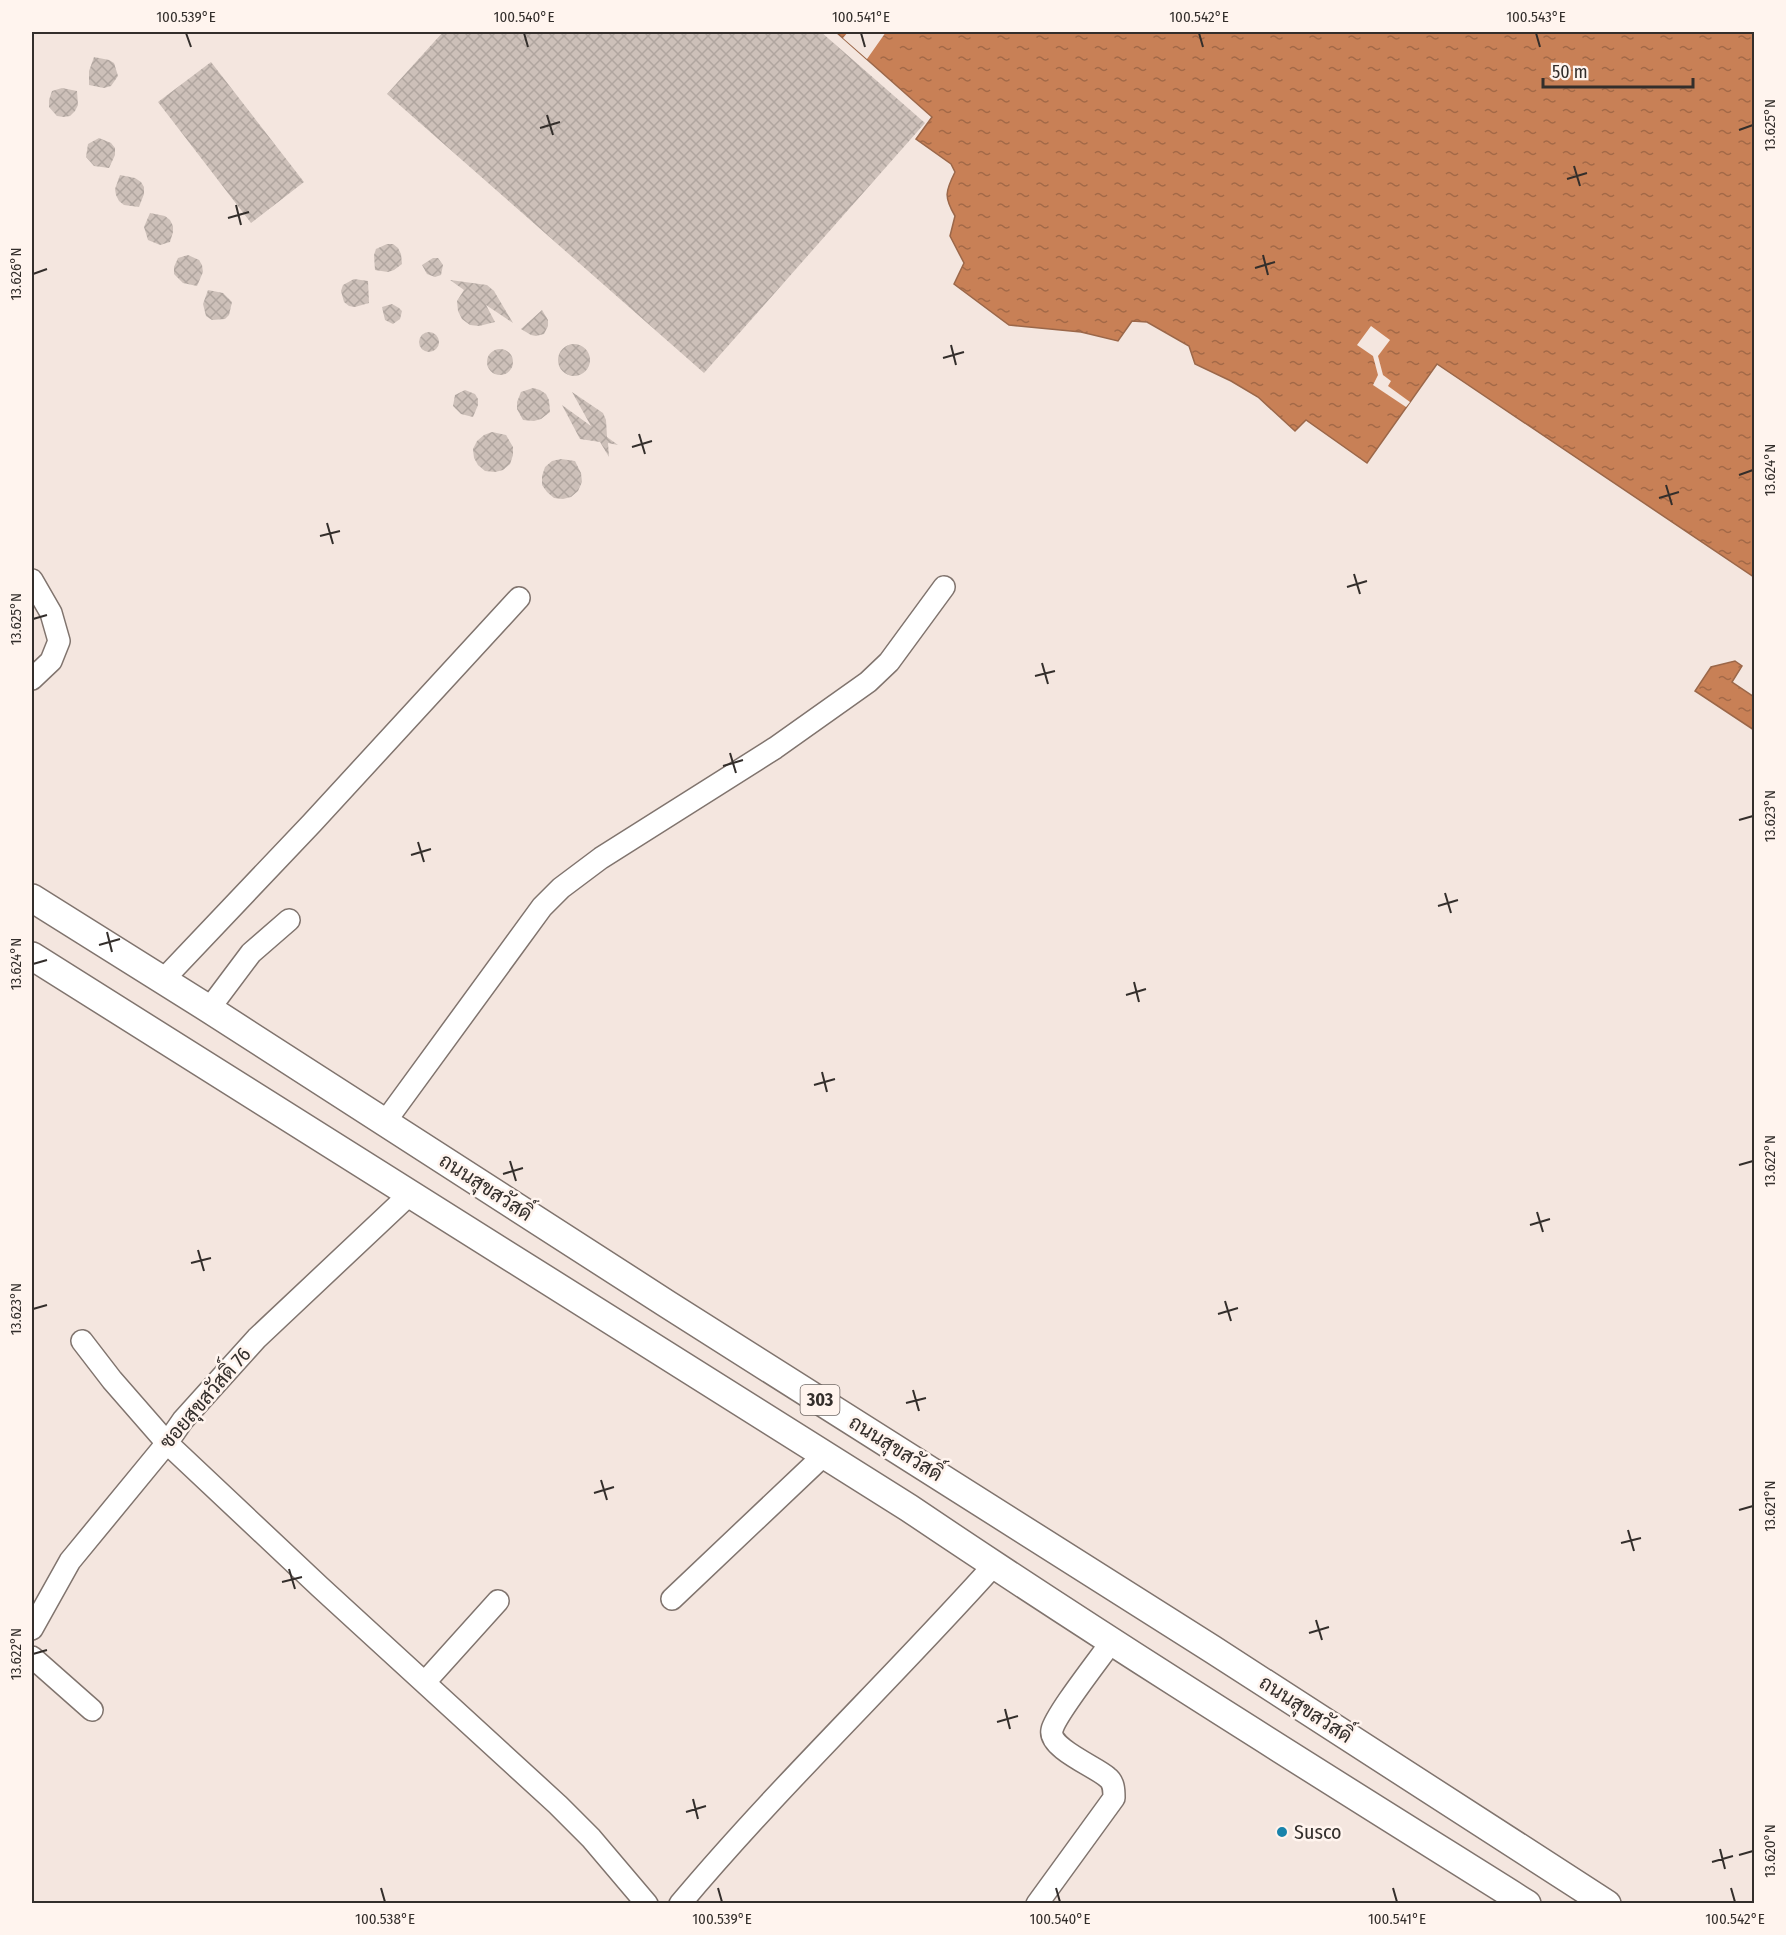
<svg xmlns="http://www.w3.org/2000/svg" width="1786" height="1935" viewBox="0 0 1786 1935" font-family="'Fira Sans Condensed',Sarabun,sans-serif">
  <style>
    .water { fill: url(#water-ripples); stroke: #9b6749; stroke-width: 1.5 }
    .pier { fill: #f4e6df }
    .building { fill: url(#building-cross-hatch) }
    .lines { fill: none; stroke-linecap: round; stroke-linejoin: round }
    .minor-casing { stroke: #80746e; stroke-width: 24 }
    .major-casing { stroke: #80746e; stroke-width: 30 }
    .minor { stroke: #fff; stroke-width: 21 }
    .major { stroke: #fff; stroke-width: 27 }
    .ticks { fill: none; stroke: #332e2b; stroke-width: 2 }
    .poi-dot { fill: #1883ab; stroke: #fff4ee; stroke-width: 2 }
    .labels { text-anchor: middle; stroke-width: 5; stroke-linejoin: round; paint-order: stroke }
    .shield { fill: #fff4ee; stroke: #706966; stroke-width: 1.5 }
    .shield-label { font-size: 18px; font-weight: bold; fill: #332e2b }
    .street-label { font-size: 20px; fill: #332e2b; stroke: #fff4ee }
    .poi-label { font-size: 20px; fill: #332e2b; stroke: #fff4ee; text-anchor: start }
    .neatline { fill: none; stroke: #332e2b; stroke-width: 2 }
    .ticks-label { font-size: 15px; text-anchor: middle; fill: #332e2b }
  </style>
  <defs>
    <pattern id="water-ripples" width="26" height="14" patternUnits="userSpaceOnUse" patternTransform="scale(1.5)"><rect width="26" height="14" fill="#c88056"/><path d="M2 4q2-2 4 0t4 0M15 11q2-2 4 0t4 0" fill="none" stroke="#a36947"/></pattern>
    <pattern id="building-cross-hatch" width="8" height="8" patternUnits="userSpaceOnUse" patternTransform="scale(1.5)"><rect width="8" height="8" fill="#cdc0b9"/><path d="M0 0l8 8M0 8l8-8" fill="none" stroke="#b0a59f"/></pattern>
  </defs>
  <rect width="100%" height="100%" fill="#f4e6df"/>
  <path class="water" d="M 836,32 L 1754,32 L 1754,577 L 1437,364 L 1367,463 L 1306,420 L 1295,431 L 1258,397 L 1231,381 L 1195,364 L 1189,346 L 1147,322 L 1132,321 L 1118,341 L 1081,332 L 1009,325 L 954,284 L 964,263 L 950,236 L 955,216 C 944,197 945,192 955,172 L 951,164 L 916,139 L 932,117 Z
    M 1735,661 L 1742,666 L 1732,682 L 1754,697 L 1754,730 L 1695,691 L 1711,667 Z"/>
  <path class="pier" d="M 848,32 L 886,32 L 867,59 L 843,38 Z
    M 1371,326 L 1390,340 L 1378,356 L 1383,375 L 1391,381 L 1388,386 L 1410,402 L 1406,407 L 1373,385 L 1378,375 L 1373,356 L 1357,345 Z"/>
  <path class="building" d="M 443,32 L 821,32 L 925,123 L 704,373 L 387,94 Z
    M 94,57 L 109,60 L 114,63 L 118,76 L 111,86 L 104,88 L 89,85 L 89,71 Z
    M 211,62 L 304,182 L 251,223 L 158,102 Z
    M 62,88 L 77,91 L 78,105 L 75,111 L 70,116 L 64,117 L 57,116 L 49,107 L 49,100 L 52,91 Z
    M 99,138 L 111,143 L 115,148 L 115,155 L 109,168 L 94,166 L 86,157 L 88,144 Z
    M 120,175 L 135,178 L 141,182 L 144,187 L 144,194 L 139,207 L 124,205 L 119,201 L 116,195 L 115,189 Z
    M 150,213 L 165,216 L 170,220 L 173,226 L 173,232 L 170,242 L 160,245 L 148,240 L 144,227 Z
    M 387,244 L 393,244 L 398,248 L 401,254 L 402,264 L 394,270 L 388,272 L 375,270 L 374,255 L 376,249 Z
    M 188,255 L 199,260 L 202,265 L 203,272 L 197,286 L 183,283 L 174,274 L 174,267 L 178,258 Z
    M 433,258 L 438,258 L 443,265 L 441,275 L 435,277 L 427,274 L 422,265 Z
    M 354,279 L 368,281 L 369,303 L 355,307 L 349,306 L 344,302 L 341,291 L 343,285 Z
    M 450,280 L 487,285 L 494,291 L 513,323 L 486,305 L 495,322 L 479,326 L 470,325 L 462,319 L 458,311 L 457,301 L 464,290 Z
    M 208,290 L 223,293 L 232,302 L 229,315 L 225,319 L 212,320 L 206,316 L 203,304 Z
    M 392,304 L 399,308 L 402,311 L 400,319 L 393,324 L 385,320 L 382,307 Z
    M 542,310 L 548,320 L 548,326 L 544,334 L 536,336 L 531,335 L 521,329 Z
    M419 342a10 10 0 1 1 20 0a10 10 0 1 1-20 0Z
    M558 360a16 16 0 1 1 32 0a16 16 0 1 1-32 0Z
    M487 362a13 13 0 1 1 26 0a13 13 0 1 1-26 0Z
    M 533,388 L 540,390 L 546,394 L 549,400 L 550,412 L 541,419 L 534,421 L 523,420 L 517,409 L 517,402 L 521,392 Z
    M 465,390 L 475,394 L 478,399 L 478,405 L 473,417 L 461,414 L 453,406 L 455,395 Z
    M 572,392 L 603,413 L 606,420 L 607,437 L 618,445 L 608,443 L 609,457 L 600,442 L 580,439 L 562,405 L 591,426 Z
    M 492,432 L 506,435 L 513,447 L 513,455 L 510,464 L 503,470 L 495,472 L 485,471 L 478,465 L 474,458 L 473,449 L 477,441 L 484,435 Z
    M 561,459 L 575,461 L 581,473 L 582,482 L 578,491 L 571,497 L 563,499 L 554,498 L 547,492 L 542,485 L 542,476 L 545,467 L 552,461 Z"/>
  <g class="lines">
    <g class="minor-casing">
      <path id="minor" d="M 32,580 L 51,613 L 59,641 L 51,661 L 32,679
        M 163,980 L 312,823 L 519,598
        M 209,1009 L 251,953 L 289,920
        M 385,1122 L 542,907 L 561,888 L 601,858 L 775,748 L 868,682 L 889,662 L 944,587
        M 82,1341 L 112,1380 L 167,1443 L 320,1587 L 558,1805 L 591,1838 L 647,1904
        M 672,1599 L 824,1455
        M 32,1629 L 70,1561 L 167,1443 L 183,1420 L 257,1338 L 410,1194
        M 32,1657 L 92,1710
        M 425,1682 L 498,1601
        M 680,1904 C 779,1786 891,1680 994,1565
        M 1037,1904 L 1114,1798 C 1114,1790 1114,1782 1107,1777 C 1096,1767 1048,1748 1052,1730 C 1055,1715 1101,1657 1112,1641"/>
    </g>
    <g class="major-casing">
      <path id="major" d="M 32,898 L 209,1009 L 667,1304 L 1212,1649 L 1607,1904
        M 32,956 L 909,1508 C 1112,1645 1320,1774 1527,1904"/>
    </g>
    <use href="#minor" class="minor"/>
    <use href="#major" class="major"/>
  </g>
  <path class="ticks" d="M 186,33 L 191,47M 524,33 L 528,47M 861,33 L 865,47M 1199,33 L 1203,47M 1536,33 L 1540,47M 547,115 L 553,135M 540,128 L 560,122M 1739,130 L 1753,125M 1574,166 L 1580,186M 1567,179 L 1587,173M 236,205 L 241,225M 228,218 L 249,212M 1263,255 L 1268,275M 1255,268 L 1275,262M 33,274 L 47,269M 951,345 L 956,365M 943,358 L 964,352M 639,434 L 645,454M 632,447 L 652,441M 1739,475 L 1753,470M 1666,485 L 1672,505M 1659,498 L 1679,492M 327,523 L 333,544M 320,536 L 340,531M 1354,574 L 1360,594M 1347,587 L 1367,581M 33,619 L 47,615M 1042,663 L 1048,684M 1035,676 L 1055,671M 730,753 L 736,773M 723,766 L 743,760M 1739,820 L 1753,816M 418,842 L 424,862M 411,855 L 431,849M 1445,893 L 1451,913M 1438,906 L 1458,900M 107,932 L 112,952M 99,945 L 120,939M 33,964 L 47,960M 1134,982 L 1139,1002M 1126,995 L 1146,989M 822,1072 L 827,1092M 814,1085 L 835,1079M 510,1161 L 516,1181M 1739,1165 L 1753,1161M 503,1174 L 523,1168M 1537,1212 L 1543,1232M 1530,1225 L 1550,1219M 198,1250 L 204,1271M 191,1263 L 211,1258M 1225,1301 L 1231,1321M 33,1309 L 47,1305M 1218,1314 L 1238,1308M 913,1390 L 919,1411M 906,1403 L 926,1398M 601,1480 L 607,1500M 594,1493 L 614,1487M 1739,1510 L 1753,1506M 1628,1530 L 1634,1551M 1621,1543 L 1641,1538M 289,1569 L 295,1589M 282,1582 L 302,1577M 1316,1620 L 1322,1640M 1309,1633 L 1329,1627M 33,1654 L 47,1650M 1005,1709 L 1010,1729M 997,1722 L 1018,1716M 693,1799 L 698,1819M 686,1812 L 706,1806M 1720,1849 L 1725,1869M 1739,1855 L 1753,1851M 1712,1862 L 1733,1856M 381,1888 L 385,1902M 718,1888 L 722,1902M 1056,1888 L 1060,1902M 1393,1888 L 1397,1902M 1731,1888 L 1735,1902"/>
  <circle class="poi-dot" cx="1282" cy="1832" r="6"/>
  <g class="labels">
    <rect class="shield" x="800.5" y="1385" width="39" height="30" rx="4.5"/>
    <g class="shield-label">
      <text x="820" y="1406">303</text>
    </g>
    <g class="street-label">
      <text transform="translate(486 1187) rotate(33)" y="7">ถนนสุขสวัสดิ์</text>
      <text transform="translate(205 1398) rotate(-49)" y="7">ซอยสุขสวัสดิ์ 76</text>
      <text transform="translate(896 1448) rotate(32)" y="7">ถนนสุขสวัสดิ์</text>
      <text transform="translate(1306 1709) rotate(33)" y="7">ถนนสุขสวัสดิ์</text>
    </g>
    <g class="poi-label">
      <text x="1294" y="1839">Susco</text>
    </g>
  </g>
  <rect width="1786" height="1935" fill="none" stroke="#fff4ee" stroke-width="66"/>
  <path d="M1543 78v9h150v-9" fill="none" stroke="#332e2b" stroke-width="3"/>
  <text x="1552" y="78" font-size="18" fill="#332e2b" stroke="#fff4ee" stroke-width="4.5" paint-order="stroke">50 m</text>
  <rect x="33" y="33" width="1720" height="1869" class="neatline"/>
  <g class="ticks-label">
    <text x="186" y="22">100.539°E</text>
    <text x="524" y="22">100.540°E</text>
    <text x="861" y="22">100.541°E</text>
    <text x="1199" y="22">100.542°E</text>
    <text x="1536" y="22">100.543°E</text>
    <text transform="translate(1770 125) rotate(-90)" y="5">13.625°N</text>
    <text transform="translate(16 274) rotate(-90)" y="5">13.626°N</text>
    <text transform="translate(1770 470) rotate(-90)" y="5">13.624°N</text>
    <text transform="translate(16 619) rotate(-90)" y="5">13.625°N</text>
    <text transform="translate(1770 816) rotate(-90)" y="5">13.623°N</text>
    <text transform="translate(16 964) rotate(-90)" y="5">13.624°N</text>
    <text transform="translate(1770 1161) rotate(-90)" y="5">13.622°N</text>
    <text transform="translate(16 1309) rotate(-90)" y="5">13.623°N</text>
    <text transform="translate(1770 1506) rotate(-90)" y="5">13.621°N</text>
    <text transform="translate(16 1654) rotate(-90)" y="5">13.622°N</text>
    <text transform="translate(1770 1851) rotate(-90)" y="5">13.620°N</text>
    <text x="385" y="1924">100.538°E</text>
    <text x="722" y="1924">100.539°E</text>
    <text x="1060" y="1924">100.540°E</text>
    <text x="1397" y="1924">100.541°E</text>
    <text x="1735" y="1924">100.542°E</text>
  </g>
</svg>
